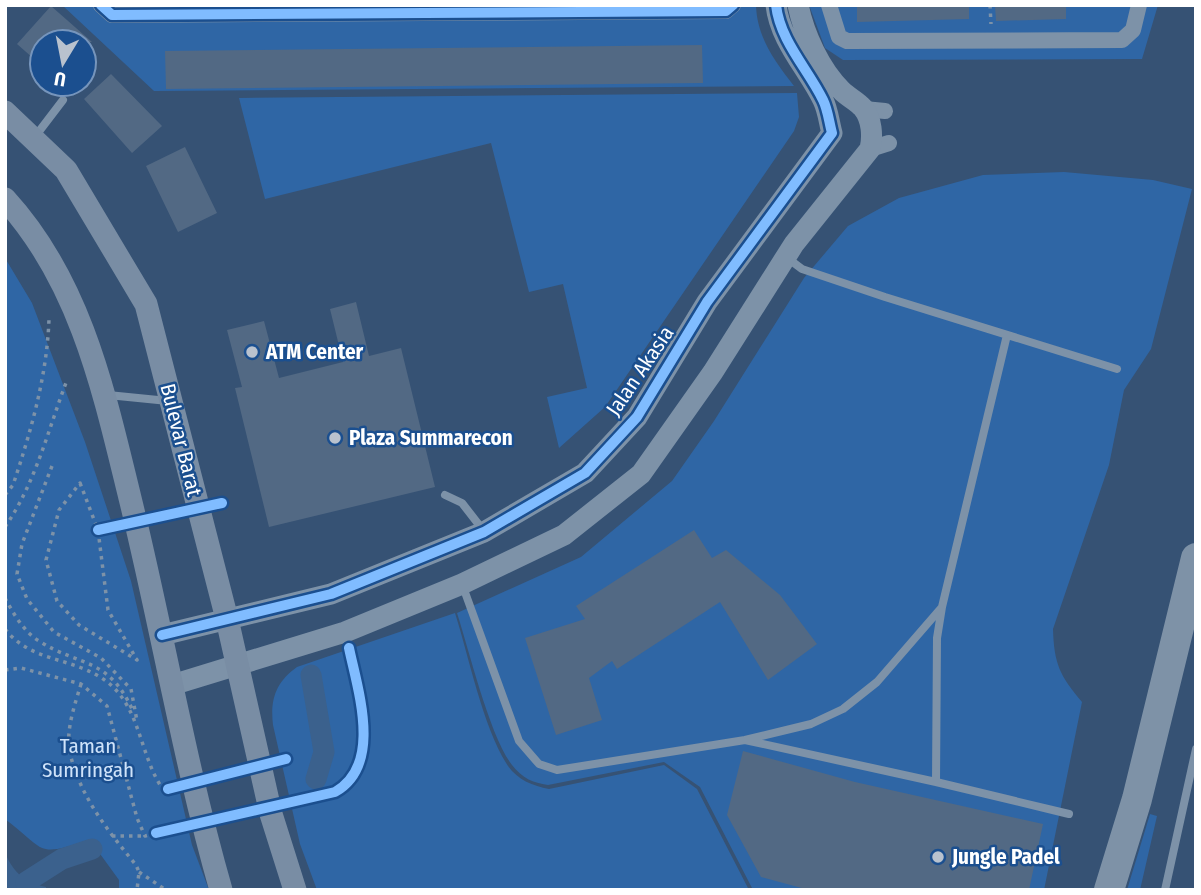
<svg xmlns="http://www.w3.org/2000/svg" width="1201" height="895" viewBox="0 0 1201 895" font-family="'Fira Sans Condensed',sans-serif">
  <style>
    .green { fill: #2f66a5 }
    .water { fill: #3b618d }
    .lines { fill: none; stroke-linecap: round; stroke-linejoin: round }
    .canal { stroke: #3b618d; stroke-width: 21 }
    .building { fill: #526984 }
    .path { stroke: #7d92a8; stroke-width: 3.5; stroke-dasharray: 3.5 5; stroke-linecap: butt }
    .service { stroke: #7d92a8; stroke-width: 8 }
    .minor { stroke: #7d92a8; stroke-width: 16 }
    .tertiary { stroke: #7d92a8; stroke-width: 21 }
    .secondary { stroke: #798da4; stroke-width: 23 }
    .motorway { stroke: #7e92a7; stroke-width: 30 }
    .cycleway-casing { stroke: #1b4f8f; stroke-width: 15 }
    .cycleway { stroke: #80bcff; stroke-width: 10 }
    .poi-dot { fill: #b9c2ce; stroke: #1b4f8f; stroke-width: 2.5 }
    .labels { text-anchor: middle; stroke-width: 5; stroke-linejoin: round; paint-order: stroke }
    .poi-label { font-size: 21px; font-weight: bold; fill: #fff; stroke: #1b4f8f; text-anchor: start }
    .street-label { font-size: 21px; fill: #fff; stroke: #1b4f8f }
    .park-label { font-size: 21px; fill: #cfe3fa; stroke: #1b4f8f }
  </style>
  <rect width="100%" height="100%" fill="#365274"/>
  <path class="green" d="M 62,5 L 756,5 C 757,38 775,61 794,86 L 154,91 Z
    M 809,5 L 1158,5 L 1142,59 L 843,60 L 825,48 Z
    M 797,93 L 799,117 L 794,131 L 605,407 L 559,448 L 547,397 L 587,388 L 563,284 L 529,292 L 491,143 L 265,199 L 239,98 Z
    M 1064,172 L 1153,180 L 1192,189 L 1151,349 L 1124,390 L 1109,465 L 1053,629 C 1054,664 1060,676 1082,702 L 1044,890 L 760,890 L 752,888 L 700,787 L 664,762 L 548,785 C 533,783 522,778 512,765 C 490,737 469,650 457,613 L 581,557 L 672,481 L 714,421 L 804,278 L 848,226 L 899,198 L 983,175 Z
    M 5,258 L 32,303 L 85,442 L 131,581 L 192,845 L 209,890 L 119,890 L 119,880 L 90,840 C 35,857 48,852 5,819 Z
    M 455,613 C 469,657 483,728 508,766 C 518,780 533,786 549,789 L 664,765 L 697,789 L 749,890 L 317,890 L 300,844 L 273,725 C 270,699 276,682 297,667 Z
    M 1150,814 L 1157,816 L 1140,890 L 1127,890 Z"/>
  <path class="water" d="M 5,853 C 14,873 24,882 46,887 L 46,890 L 5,890 Z"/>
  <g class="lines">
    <path class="canal" d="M 311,675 L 324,752 L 316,779
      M 26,882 L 62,859 L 92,849"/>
  </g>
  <path class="building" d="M 857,5 L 969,5 L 969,19 L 857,22 Z
    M 995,5 L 1066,5 L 1066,19 L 996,21 Z
    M 51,6 L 92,42 L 42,42 L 42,66 L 17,44 Z
    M 702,45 L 703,83 L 166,89 L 165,51 Z
    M 111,74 L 162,126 L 132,153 L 84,99 Z
    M 185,147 L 217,213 L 178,232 L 146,166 Z
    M 356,302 L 369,356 L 401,348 L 435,487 L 269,527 L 235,388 L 242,387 L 227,330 L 264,321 L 279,378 L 343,362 L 330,309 Z
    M 694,530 L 712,558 L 726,550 L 780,595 L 817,644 L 768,680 L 720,602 L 617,669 L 612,661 L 589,678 L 602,720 L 556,735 L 525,638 L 585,619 L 576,606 Z
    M 743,751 L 855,782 L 1043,824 L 1029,890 L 809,890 L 761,877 L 727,815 Z"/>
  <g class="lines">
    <path class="path" d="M 990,5 L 991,24
      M 52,466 L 22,544 L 17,574 L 27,599 L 54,632 L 101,658 L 131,689 L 137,721
      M 80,483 L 98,530 L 108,610 L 137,660 L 79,625 L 57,601 L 46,560 L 59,510 Z
      M 5,495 L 13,485 C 31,431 47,376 49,319
      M 5,527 C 36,482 48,430 67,380
      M 5,598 C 13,613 24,632 39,641 C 80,667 108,657 132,709
      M 5,629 C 30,661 68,657 100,677 C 141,702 138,752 162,788 L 168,789
      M 5,670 L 21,668 L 81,684 L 107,706 L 137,818 L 145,836 L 156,833
      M 81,684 C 75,704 65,732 70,753 C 80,797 109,832 136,865 L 139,872 L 137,890
      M 112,836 L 145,836
      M 139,872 L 166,890"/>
    <path class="service" d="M 34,138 L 63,100
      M 786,257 L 802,269 L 885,297 L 1117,369
      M 108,395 L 168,401
      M 445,495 L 462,503 L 483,530
      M 462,584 L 519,741 L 539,764 L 557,770 L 745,740 L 811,724 L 843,709 L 877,682 L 942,607 L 937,638 L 936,782 L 745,740
      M 942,607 L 1007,335
      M 936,782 L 1069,814
      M 1165,890 L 1196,749"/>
    <path class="minor" d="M 101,5 L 112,15 L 726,11 L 733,5
      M 829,5 L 839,37 L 847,41 L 1122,40 L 1133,30 L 1139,5
      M 864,109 L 885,111
      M 870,149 L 889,143"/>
    <path class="tertiary" d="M 162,635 L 331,594 L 484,532 L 585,473 L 637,417 L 707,302 L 832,133 C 829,122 828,110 823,100 C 808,69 780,41 776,5
      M 172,685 L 345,632 L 462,584 L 564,535 L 641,474 L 713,372 L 794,244 L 870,149 C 873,136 872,119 863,108 C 857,101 848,97 842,91 C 820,70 804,34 798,5"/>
    <path class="secondary" d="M 5,112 L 66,170 L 146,304 L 227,619 L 271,814 L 295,890
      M 5,199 C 81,282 104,392 130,498 C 162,628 184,761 221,890"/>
    <path class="motorway" d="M 1109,890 L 1137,799 L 1196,558"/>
    <g class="cycleway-casing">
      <path id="cycleway" d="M 101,5 L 112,15 L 726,11 L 733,5
        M 98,530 L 222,503
        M 162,635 L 331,594 L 484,532 L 585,473 L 637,417 L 707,302 L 832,133 C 829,122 828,110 823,100 C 808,69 780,41 776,5
        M 168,789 L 286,759
        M 156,833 L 335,792 C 383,765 358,691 349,648"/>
    </g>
    <use href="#cycleway" class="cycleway"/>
  </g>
  <g class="poi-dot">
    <circle cx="252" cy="352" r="7"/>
    <circle cx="335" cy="438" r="7"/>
    <circle cx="938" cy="857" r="7"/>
  </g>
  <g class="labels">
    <g class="poi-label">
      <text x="266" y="359">ATM Center</text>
      <text x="349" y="445">Plaza Summarecon</text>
      <text x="952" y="864">Jungle Padel</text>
    </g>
    <g class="street-label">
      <text transform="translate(640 371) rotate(-56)" y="7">Jalan Akasia</text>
      <text transform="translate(181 440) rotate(76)" y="7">Bulevar Barat</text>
    </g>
    <g class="park-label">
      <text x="88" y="753">Taman<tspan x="88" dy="24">Sumringah</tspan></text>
    </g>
  </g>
  <rect width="1201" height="895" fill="none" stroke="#ffffff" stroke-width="14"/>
  <g transform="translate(63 63) rotate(190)"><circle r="33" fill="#1b4f8f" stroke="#7695bc" stroke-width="2"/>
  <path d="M0-5L12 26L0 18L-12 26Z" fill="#b9c2ce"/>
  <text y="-10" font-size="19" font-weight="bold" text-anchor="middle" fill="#ffffff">U</text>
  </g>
</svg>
